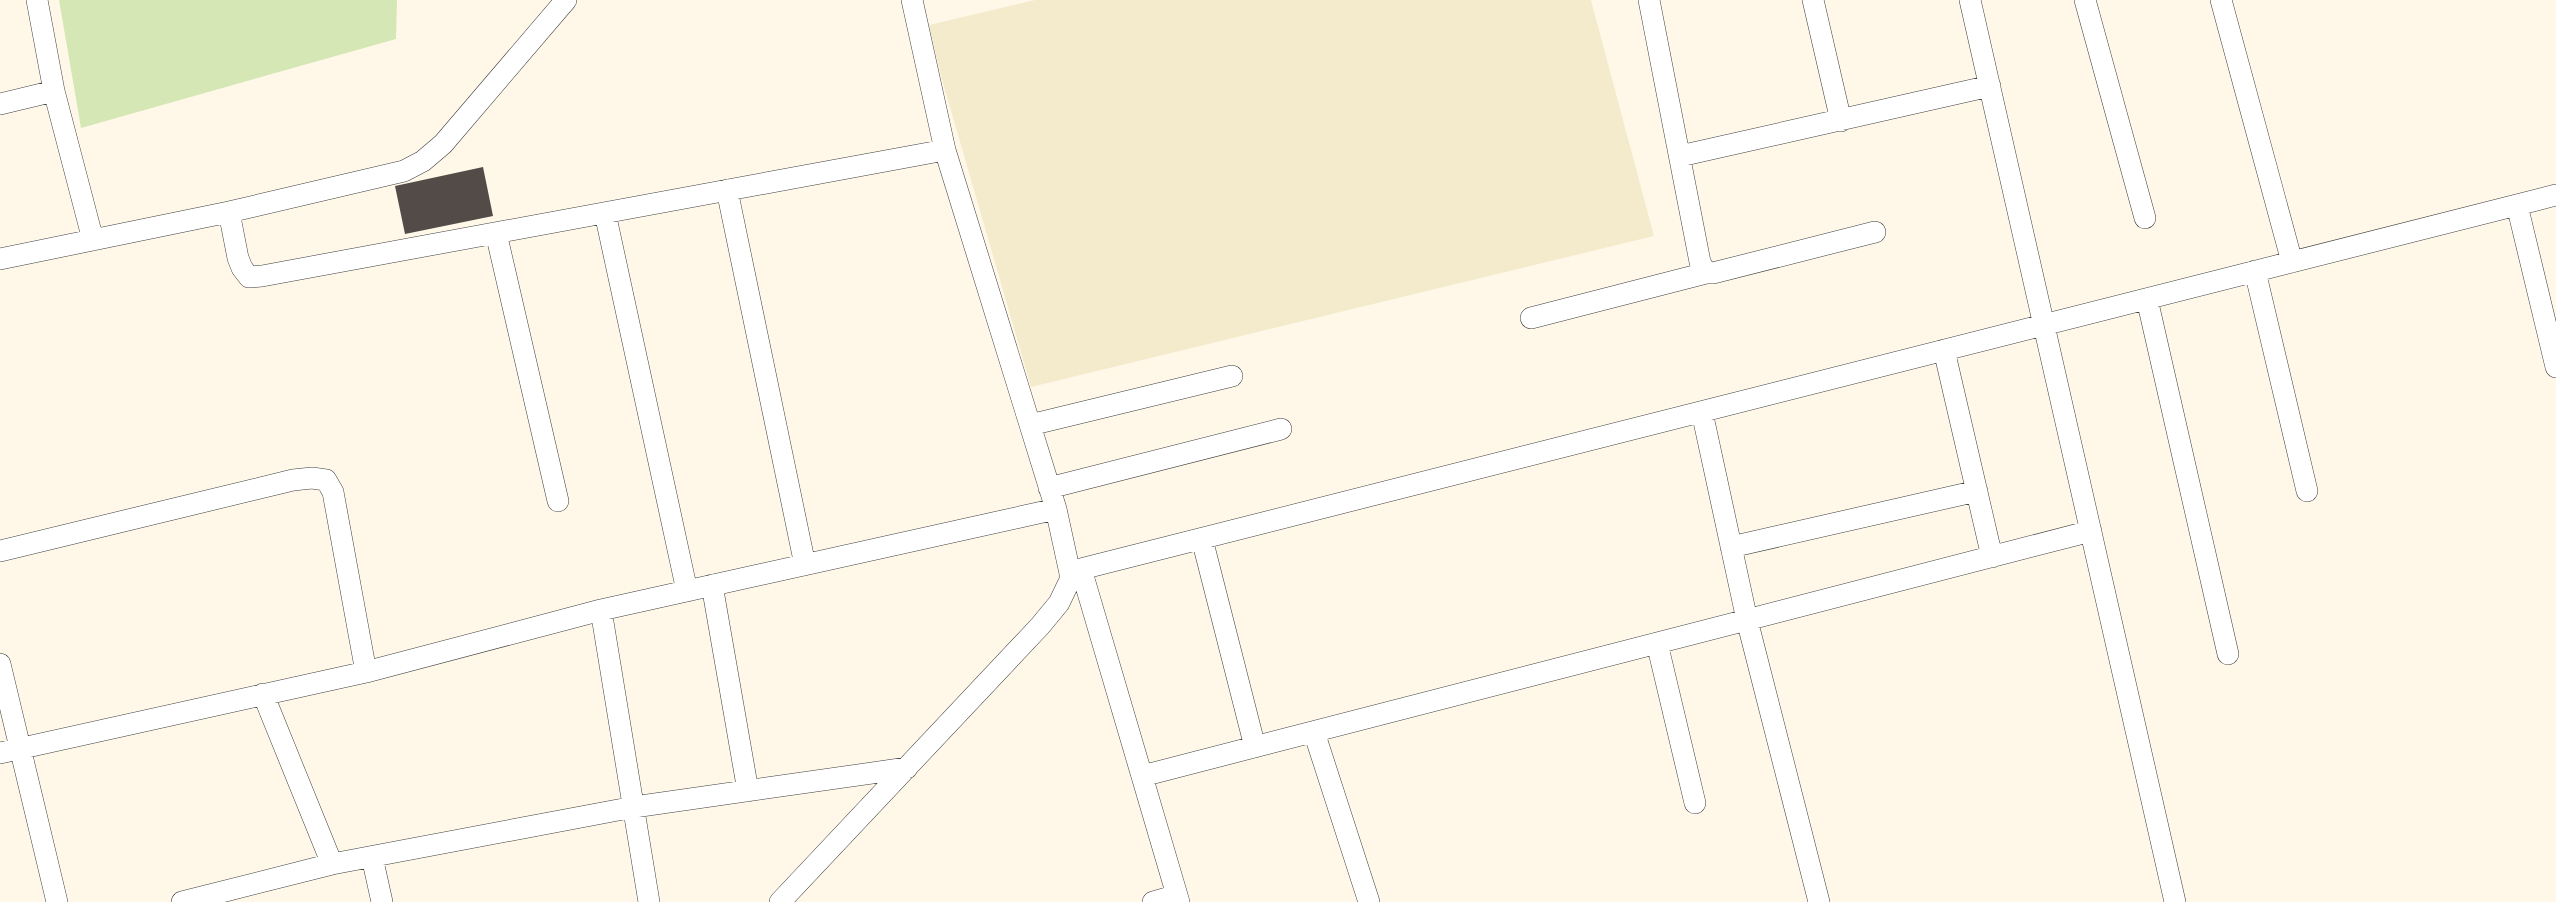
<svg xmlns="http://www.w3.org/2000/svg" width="2556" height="902" viewBox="0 0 2556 902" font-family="'Libre Baskerville',serif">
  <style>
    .farmland { fill: #f3ebcb }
    .green { fill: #d5e7b5 }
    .building { fill: #534b48 }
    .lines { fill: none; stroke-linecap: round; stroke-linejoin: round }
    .minor-casing { stroke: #3e3e3e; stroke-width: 22 }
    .minor { stroke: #fff; stroke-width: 21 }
  </style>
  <rect width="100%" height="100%" fill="#fff8e9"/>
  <path class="farmland" d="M 1035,0 L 1591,0 L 1654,236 L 1031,387 L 941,76 L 929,25 Z"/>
  <path class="green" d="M 59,0 L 397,0 L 396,39 L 81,128 Z"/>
  <path class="building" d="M 483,167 L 493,216 L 405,234 L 395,186 Z"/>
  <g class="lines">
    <g class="minor-casing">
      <path id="minor" d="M 37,0 L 54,91 L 93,240
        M 912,0 L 945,150 L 1056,509 L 1071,578
        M 1649,0 L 1700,262 L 1706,273 L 1713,273 L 1875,232
        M 1813,0 L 1841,121
        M 1970,0 L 2175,902
        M 2085,0 L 2145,218
        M 2221,0 L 2292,262
        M 0,104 L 54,91
        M 1680,156 L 1990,86
        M 727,190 L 805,565
        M 2517,205 L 2556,367
        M 229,212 L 238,258 L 242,268 L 249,277 L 262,276 L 945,150
        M 605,213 L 687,591
        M 496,233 L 558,501
        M 0,259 L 229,212 L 404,171 L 423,161 L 443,144 L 566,0
        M 2255,271 L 2307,491
        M 2147,299 L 2228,654
        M 1531,318 L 1706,273
        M 1944,350 L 1992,557
        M 1702,412 L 1747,620 L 1819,902
        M 1030,425 L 1232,376
        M 1049,488 L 1281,429
        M 1202,539 L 1255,747
        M 1731,547 L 1977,491
        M 0,551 L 293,480 L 312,478 L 326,480 L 333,492 L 366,672 L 0,753
        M 1081,569 L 1179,902
        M 712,585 L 748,791
        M 601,610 L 649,902
        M 1657,643 L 1695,803
        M 0,664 L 57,902
        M 366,672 L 601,610 L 1056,509
        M 263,694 L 332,864
        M 1314,732 L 1369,902
        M 1142,776 L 2091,531
        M 372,857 L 382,902
        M 182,902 L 332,864 L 634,807 L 907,768
        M 780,902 L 1040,626 L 1059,603 L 1071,578 L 1081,569 L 2556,195
        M 1153,902 L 1177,895"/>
    </g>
    <use href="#minor" class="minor"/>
  </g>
</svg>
